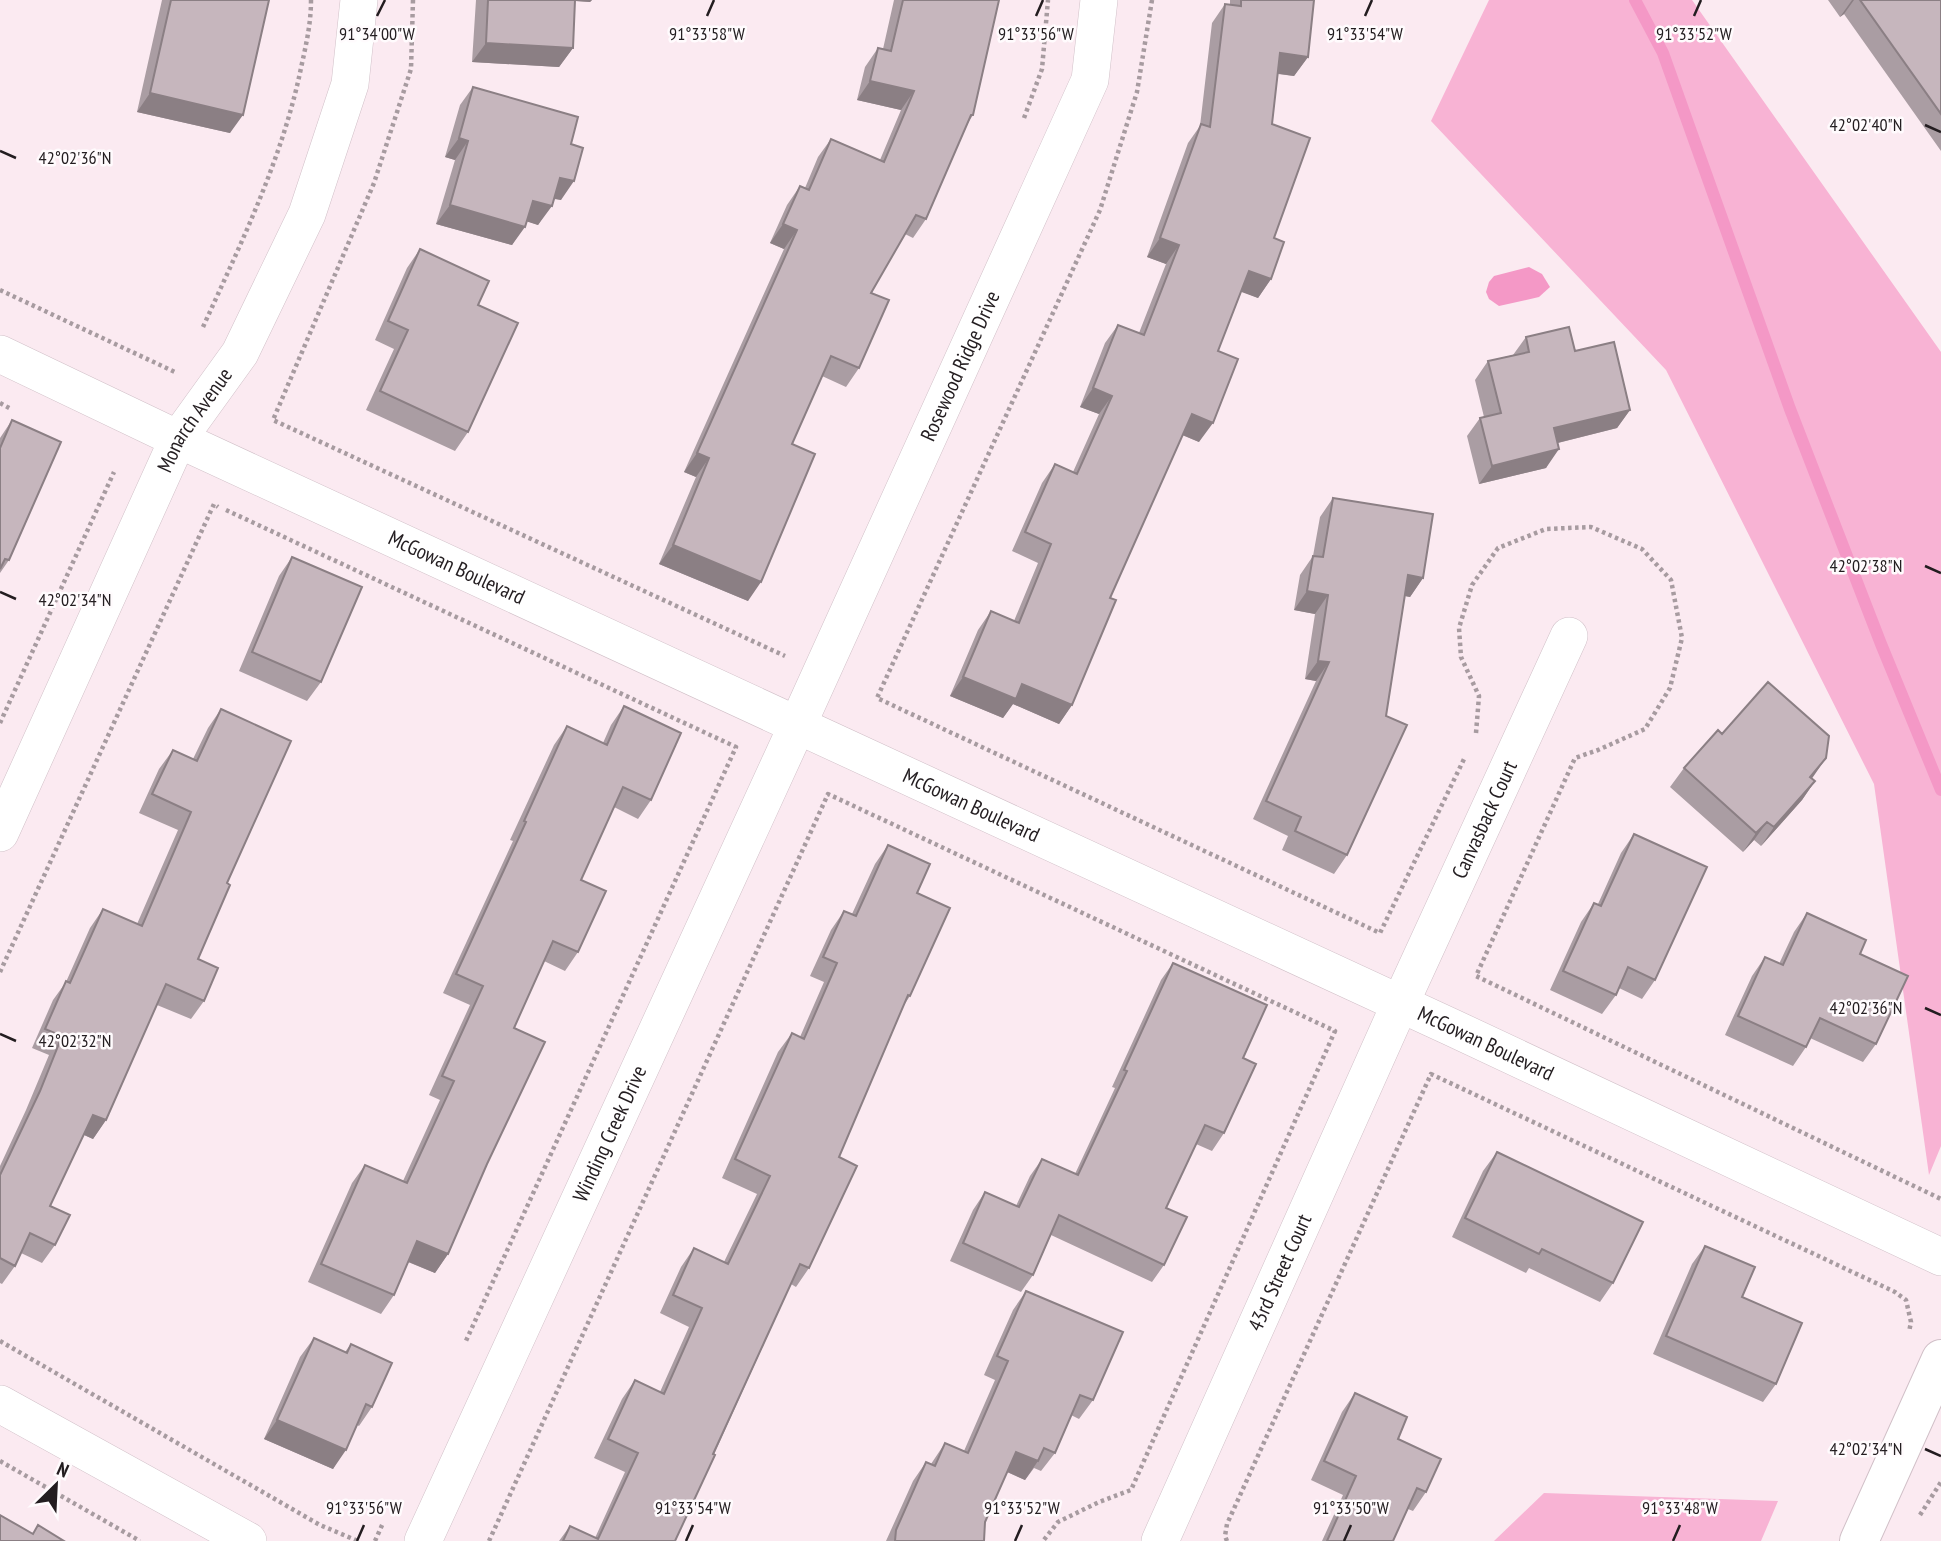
<svg xmlns="http://www.w3.org/2000/svg" width="1941" height="1541" viewBox="0 0 1941 1541" font-family="'PT Sans Narrow',sans-serif">
  <style>
    .green { fill: #f8b3d4 }
    .water { fill: #f498c6 }
    .lines { fill: none; stroke-linecap: round; stroke-linejoin: round }
    .stream { stroke: #f498c6; stroke-width: 12 }
    .minor-casing { stroke: #d1c0c8; stroke-width: 38 }
    .tertiary-casing { stroke: #d1c0c8; stroke-width: 40 }
    .path { stroke: #a79ba0; stroke-width: 4.5; stroke-dasharray: 3.5 3.5; stroke-linecap: butt }
    .minor { stroke: #fff; stroke-width: 37 }
    .tertiary { stroke: #fff; stroke-width: 38 }
    .wall { fill: #aa9da3 }
    .shaded-wall { fill: #8b7f84 }
    .building { fill: #c6b6bd; stroke: #8b7f84; stroke-width: 2 }
    .ticks { fill: none; stroke: #231d20; stroke-width: 2.5 }
    .labels { text-anchor: middle; stroke-width: 5; stroke-linejoin: round; paint-order: stroke }
    .street-label { font-size: 21px; fill: #231d20; stroke: #fffbfd }
    .ticks-label { font-size: 18px; text-anchor: middle; fill: #231d20; stroke: #fffbfd; stroke-width: 5; stroke-linejoin: round; paint-order: stroke }
  </style>
  <rect width="100%" height="100%" fill="#fbeaf1"/>
  <path class="green" d="M 1489,0 L 1692,0 L 1941,352 L 1941,1146 L 1929,1175 L 1874,784 L 1666,370 L 1431,121 Z
    M 1544,1493 L 1778,1501 L 1761,1541 L 1494,1541 Z"/>
  <path class="water" d="M 1529,267 L 1542,274 L 1550,287 L 1539,297 L 1499,306 L 1489,299 L 1486,292 L 1489,282 L 1494,276 Z"/>
  <g class="lines">
    <path class="stream" d="M 1635,0 L 1663,53 L 1790,409 L 1881,644 L 1941,790"/>
    <g class="minor-casing">
      <g id="minor">
        <path id="s1" d="M 0,354 L 178,439 L 1453,1028 L 1941,1257"/>
        <path id="s2" d="M 0,833 L 178,439 L 240,353 L 307,214 L 350,84 L 359,0"/>
        <path d="M 0,1404 L 248,1541"/>
        <path id="s3" d="M 423,1541 L 797,726 L 1090,80 L 1099,0"/>
        <path id="s4" d="M 1160,1541 L 1400,1004 L 1569,636"/>
      </g>
    </g>
    <g class="tertiary-casing">
      <path id="tertiary" d="M 1859,1541 L 1941,1359"/>
    </g>
    <path class="path" d="M 413,0 L 411,69 L 374,183 L 273,420 L 785,656
      M 1152,0 L 1137,92 L 1100,210 L 877,698 L 1380,933 L 1465,757
      M 1024,118 L 1042,69 L 1048,0
      M 0,290 L 177,373
      M 203,327 C 241,243 282,160 301,68 C 306,45 311,24 311,0
      M 0,403 L 11,409
      M 226,510 L 736,747 L 465,1343
      M 0,723 L 114,472
      M 1476,733 L 1479,696 L 1461,657 L 1459,628 L 1472,585 L 1498,548 L 1546,529 L 1591,527 L 1642,549 L 1671,580 L 1682,638 L 1670,688 L 1645,729 L 1598,750 L 1575,758 L 1476,976 L 1941,1199
      M 0,972 L 214,504 L 218,507
      M 0,1341 L 320,1525 L 358,1541
      M 0,1461 L 140,1541
      M 1920,1515 L 1941,1482
      M 375,1541 L 383,1523
      M 489,1541 L 828,794 L 1335,1031 L 1131,1490 L 1099,1502 L 1058,1522 L 1043,1541
      M 1227,1541 L 1225,1536 L 1227,1524 L 1431,1074 L 1895,1292 L 1906,1300 L 1911,1322 L 1909,1332"/>
    <use href="#minor" class="minor"/>
    <use href="#tertiary" class="tertiary"/>
  </g>
  <path class="wall" d="M 162,0 L 269,0 L 230,133 L 137,112 Z
    M 476,0 L 592,0 L 590,2 L 575,1 L 573,48 L 559,67 L 472,62 Z
    M 894,0 L 999,0 L 973,115 L 966,126 L 926,219 L 913,238 L 905,234 L 871,293 L 859,368 L 846,387 L 822,376 L 792,444 L 748,601 L 659,564 L 696,477 L 684,472 L 784,249 L 770,243 L 787,205 L 800,186 L 805,188 L 818,157 L 831,139 L 880,160 L 901,110 L 857,100 L 865,67 L 878,48 L 883,49 Z
    M 1230,0 L 1314,0 L 1308,57 L 1294,76 L 1278,74 L 1272,124 L 1274,238 L 1271,279 L 1258,298 L 1241,291 L 1218,351 L 1199,442 L 1182,435 L 1110,598 L 1072,705 L 1059,724 L 1013,704 L 1003,718 L 950,696 L 978,630 L 991,611 L 1014,621 L 1038,563 L 1012,551 L 1042,483 L 1055,464 L 1073,472 L 1099,414 L 1080,407 L 1105,343 L 1118,325 L 1139,333 L 1166,264 L 1147,257 L 1188,143 L 1200,126 L 1212,23 L 1225,4 L 1230,5 Z
    M 1828,0 L 1941,0 L 1941,151 L 1844,14 L 1840,17 Z
    M 473,87 L 571,144 L 561,200 L 554,199 L 538,225 L 527,221 L 512,245 L 436,224 L 455,160 L 445,157 L 460,105 Z
    M 420,249 L 478,305 L 468,432 L 455,451 L 366,410 L 394,349 L 375,340 L 407,268 Z
    M 1526,337 L 1575,351 L 1630,410 L 1617,428 L 1558,443 L 1546,468 L 1479,484 L 1467,436 L 1480,418 L 1484,417 L 1475,380 L 1488,361 L 1513,355 Z
    M 12,420 L 9,560 L 0,573 L 0,438 Z
    M 1333,498 L 1423,578 L 1410,597 L 1405,596 L 1347,855 L 1334,874 L 1282,850 L 1288,836 L 1253,819 L 1316,681 L 1305,679 L 1315,614 L 1294,610 L 1300,575 L 1313,556 L 1320,517 Z
    M 292,557 L 321,682 L 307,701 L 239,671 L 279,576 Z
    M 624,706 L 651,800 L 638,819 L 614,807 L 581,880 L 578,952 L 565,971 L 544,961 L 514,1028 L 487,1164 L 448,1254 L 435,1273 L 408,1262 L 394,1295 L 381,1314 L 308,1282 L 352,1183 L 365,1165 L 403,1181 L 440,1100 L 429,1095 L 470,1005 L 443,993 L 513,841 L 510,840 L 554,745 L 567,726 L 603,743 L 611,725 Z
    M 221,709 L 227,883 L 198,959 L 204,1001 L 191,1019 L 157,1005 L 106,1120 L 93,1139 L 84,1135 L 50,1206 L 55,1245 L 42,1263 L 21,1253 L 15,1266 L 2,1284 L 0,1283 L 0,1166 L 26,1110 L 49,1055 L 32,1048 L 53,1000 L 66,982 L 90,928 L 103,909 L 137,924 L 178,830 L 139,813 L 159,769 L 173,750 L 193,759 L 208,728 Z
    M 1722,734 L 1812,778 L 1815,781 L 1802,800 L 1761,846 L 1754,840 L 1743,852 L 1670,787 L 1684,768 Z
    M 1634,834 L 1655,980 L 1642,999 L 1619,988 L 1616,995 L 1602,1014 L 1550,990 L 1581,922 L 1594,903 L 1598,904 L 1621,853 Z
    M 888,845 L 917,893 L 910,996 L 904,1005 L 839,1157 L 809,1268 L 796,1287 L 791,1284 L 675,1541 L 559,1541 L 570,1526 L 595,1538 L 625,1472 L 594,1458 L 622,1399 L 635,1380 L 660,1392 L 689,1327 L 660,1313 L 681,1267 L 694,1248 L 724,1262 L 757,1194 L 722,1178 L 778,1052 L 792,1033 L 800,1037 L 824,982 L 810,976 L 831,930 L 844,911 L 852,914 L 875,864 Z
    M 1807,913 L 1876,1044 L 1863,1062 L 1810,1038 L 1806,1047 L 1793,1066 L 1725,1035 L 1752,976 L 1765,957 L 1779,964 L 1794,932 Z
    M 1173,963 L 1243,1058 L 1224,1133 L 1212,1151 L 1196,1144 L 1166,1208 L 1164,1265 L 1152,1282 L 1051,1235 L 1033,1275 L 1021,1292 L 950,1261 L 973,1210 L 985,1192 L 1016,1206 L 1030,1176 L 1042,1159 L 1075,1174 L 1115,1088 L 1112,1087 L 1161,980 Z
    M 1497,1152 L 1613,1283 L 1600,1302 L 1529,1268 L 1526,1273 L 1452,1237 L 1483,1171 Z
    M 1705,1246 L 1742,1297 L 1776,1384 L 1763,1402 L 1653,1354 L 1692,1264 Z
    M 1026,1291 L 1093,1400 L 1079,1419 L 1071,1415 L 1055,1453 L 1041,1471 L 1034,1468 L 1025,1480 L 1007,1472 L 985,1522 L 984,1541 L 886,1541 L 913,1481 L 926,1462 L 931,1464 L 945,1443 L 964,1451 L 995,1380 L 984,1375 L 1013,1310 Z
    M 314,1338 L 345,1352 L 351,1344 L 372,1407 L 359,1426 L 357,1425 L 333,1469 L 264,1439 L 300,1357 Z
    M 1355,1393 L 1398,1439 L 1426,1492 L 1413,1511 L 1408,1509 L 1393,1541 L 1322,1541 L 1343,1495 L 1311,1480 L 1342,1412 Z"/>
  <path class="shaded-wall" d="M 563,0 L 592,0 L 590,2 Z
    M 1852,0 L 1854,0 L 1844,14 L 1840,17 Z
    M 486,43 L 573,48 L 559,67 L 472,62 Z
    M 1280,53 L 1308,57 L 1294,76 L 1267,72 Z
    M 870,81 L 914,91 L 901,110 L 857,100 Z
    M 150,93 L 243,115 L 230,133 L 137,112 Z
    M 459,138 L 468,141 L 455,160 L 445,157 Z
    M 560,178 L 574,181 L 561,200 L 547,197 Z
    M 533,201 L 552,206 L 538,225 L 519,219 Z
    M 450,205 L 525,227 L 512,245 L 436,224 Z
    M 783,224 L 797,230 L 784,249 L 770,243 Z
    M 1160,238 L 1179,245 L 1166,264 L 1147,257 Z
    M 1249,271 L 1271,279 L 1258,298 L 1236,290 Z
    M 1093,388 L 1112,396 L 1099,414 L 1080,407 Z
    M 1630,410 L 1617,428 L 1541,447 L 1554,428 Z
    M 1192,414 L 1213,423 L 1199,442 L 1178,433 Z
    M 1559,449 L 1546,468 L 1479,484 L 1492,466 Z
    M 697,453 L 709,458 L 696,477 L 684,472 Z
    M 673,545 L 761,582 L 748,601 L 659,564 Z
    M 1408,575 L 1423,578 L 1410,597 L 1395,594 Z
    M 1307,591 L 1328,595 L 1315,614 L 1294,610 Z
    M 1318,661 L 1329,662 L 1316,681 L 1305,679 Z
    M 963,677 L 1022,684 L 1072,705 L 1059,724 L 1013,704 L 1003,718 L 950,696 Z
    M 1826,758 L 1813,777 L 1797,795 L 1810,777 Z
    M 1815,781 L 1802,800 L 1761,846 L 1774,827 Z
    M 1767,822 L 1754,840 L 1743,852 L 1756,833 Z
    M 93,1115 L 106,1120 L 93,1139 L 80,1133 Z
    M 417,1241 L 448,1254 L 435,1273 L 404,1260 Z
    M 277,1420 L 346,1450 L 333,1469 L 264,1439 Z
    M 1016,1452 L 1038,1461 L 1025,1480 L 1003,1470 Z"/>
  <path class="building" d="M 171,0 L 269,0 L 243,115 L 150,93 Z
    M 488,0 L 575,0 L 573,48 L 486,43 Z
    M 903,0 L 999,0 L 973,115 L 971,115 L 926,219 L 916,215 L 871,293 L 889,300 L 859,368 L 831,356 L 792,444 L 815,454 L 761,582 L 673,545 L 709,458 L 697,453 L 797,230 L 783,224 L 800,186 L 809,190 L 831,139 L 884,162 L 914,91 L 870,81 L 878,48 L 891,51 Z
    M 1241,0 L 1314,0 L 1308,57 L 1280,53 L 1272,124 L 1310,138 L 1274,238 L 1284,242 L 1271,279 L 1249,271 L 1218,351 L 1238,359 L 1213,423 L 1192,414 L 1110,598 L 1116,600 L 1072,705 L 1022,684 L 1016,699 L 963,677 L 991,611 L 1019,623 L 1051,544 L 1025,532 L 1055,464 L 1077,474 L 1112,396 L 1093,388 L 1118,325 L 1144,335 L 1179,245 L 1160,238 L 1201,124 L 1210,127 L 1225,4 L 1241,6 Z
    M 1860,0 L 1941,0 L 1941,114 Z
    M 473,87 L 578,117 L 571,144 L 583,148 L 574,181 L 560,178 L 552,206 L 533,201 L 525,227 L 450,205 L 468,141 L 459,138 Z
    M 420,249 L 489,281 L 478,305 L 518,323 L 468,432 L 380,391 L 408,330 L 388,321 Z
    M 1569,327 L 1575,351 L 1614,342 L 1630,410 L 1554,428 L 1559,449 L 1492,466 L 1480,418 L 1501,413 L 1488,361 L 1529,352 L 1526,337 Z
    M 12,420 L 61,442 L 9,560 L 5,559 L 0,569 L 0,448 Z
    M 1333,498 L 1433,514 L 1423,578 L 1408,575 L 1386,716 L 1407,725 L 1347,855 L 1295,831 L 1301,817 L 1266,801 L 1329,662 L 1318,661 L 1328,595 L 1307,591 L 1313,556 L 1323,557 Z
    M 292,557 L 362,587 L 321,682 L 252,652 Z
    M 1768,682 L 1829,736 L 1826,758 L 1810,777 L 1815,781 L 1774,827 L 1767,822 L 1756,833 L 1684,768 L 1718,730 L 1722,734 Z
    M 624,706 L 681,733 L 651,800 L 623,787 L 581,880 L 606,891 L 578,952 L 553,941 L 514,1028 L 545,1042 L 487,1164 L 448,1254 L 417,1241 L 394,1295 L 321,1264 L 365,1165 L 407,1183 L 454,1081 L 442,1076 L 483,986 L 456,974 L 526,822 L 524,821 L 567,726 L 607,745 Z
    M 221,709 L 291,741 L 227,883 L 230,885 L 198,959 L 218,968 L 204,1001 L 166,984 L 106,1120 L 93,1115 L 50,1206 L 70,1215 L 55,1245 L 30,1233 L 15,1266 L 0,1258 L 0,1175 L 40,1091 L 62,1036 L 45,1029 L 66,981 L 70,983 L 103,909 L 142,926 L 191,812 L 152,794 L 173,750 L 197,761 Z
    M 1634,834 L 1707,867 L 1655,980 L 1628,967 L 1616,995 L 1563,971 L 1594,903 L 1601,906 Z
    M 888,845 L 930,864 L 917,893 L 950,908 L 910,996 L 908,995 L 839,1157 L 857,1166 L 809,1268 L 800,1264 L 713,1454 L 715,1455 L 675,1541 L 563,1541 L 570,1526 L 598,1539 L 638,1453 L 608,1439 L 635,1380 L 664,1394 L 702,1308 L 673,1295 L 694,1248 L 728,1264 L 770,1176 L 735,1159 L 792,1033 L 804,1039 L 837,963 L 823,957 L 844,911 L 856,916 Z
    M 1807,913 L 1866,940 L 1860,954 L 1908,976 L 1876,1044 L 1820,1018 L 1806,1047 L 1738,1016 L 1765,957 L 1783,965 Z
    M 1173,963 L 1267,1005 L 1243,1058 L 1256,1064 L 1224,1133 L 1205,1125 L 1166,1208 L 1187,1217 L 1164,1265 L 1059,1215 L 1033,1275 L 963,1243 L 985,1192 L 1019,1207 L 1042,1159 L 1078,1175 L 1127,1071 L 1124,1070 Z
    M 1497,1152 L 1643,1222 L 1613,1283 L 1542,1249 L 1539,1254 L 1465,1218 Z
    M 1705,1246 L 1755,1267 L 1742,1297 L 1802,1323 L 1776,1384 L 1666,1336 Z
    M 1026,1291 L 1123,1332 L 1093,1400 L 1080,1395 L 1055,1453 L 1044,1448 L 1038,1461 L 1016,1452 L 985,1522 L 984,1541 L 895,1541 L 896,1530 L 926,1462 L 935,1466 L 945,1443 L 968,1453 L 1008,1361 L 997,1356 Z
    M 314,1338 L 347,1353 L 351,1344 L 392,1363 L 372,1407 L 366,1404 L 346,1450 L 277,1420 Z
    M 1355,1393 L 1407,1417 L 1398,1439 L 1441,1459 L 1426,1492 L 1417,1488 L 1393,1541 L 1327,1541 L 1356,1476 L 1324,1461 Z
    M 0,1515 L 33,1534 L 38,1525 L 64,1541 L 0,1541 Z"/>
  <path class="ticks" d="M 377,16 L 385,0M 707,16 L 714,0M 1036,16 L 1043,0M 1365,16 L 1372,0M 1694,16 L 1701,0M 1925,125 L 1941,132M 0,151 L 16,158M 1925,566 L 1941,573M 0,592 L 16,599M 1925,1008 L 1941,1015M 0,1034 L 16,1041M 1925,1449 L 1941,1456M 357,1541 L 364,1525M 686,1541 L 693,1525M 1015,1541 L 1022,1525M 1344,1541 L 1351,1525M 1673,1541 L 1680,1525"/>
  <g class="labels">
    <g class="street-label">
      <text dy="7" stroke="none"><textPath href="#s3" startOffset="1292">Rosewood Ridge Drive</textPath></text>
      <text dy="7" stroke="none"><textPath href="#s2" startOffset="457">Monarch Avenue</textPath></text>
      <text dy="7" stroke="none"><textPath href="#s1" startOffset="504">McGowan Boulevard</textPath></text>
      <text dy="7" stroke="none"><textPath href="#s1" startOffset="1071">McGowan Boulevard</textPath></text>
      <text dy="7" stroke="none"><textPath href="#s4" startOffset="791">Canvasback Court</textPath></text>
      <text dy="7" stroke="none"><textPath href="#s1" startOffset="1638">McGowan Boulevard</textPath></text>
      <text dy="7" stroke="none"><textPath href="#s3" startOffset="448">Winding Creek Drive</textPath></text>
      <text dy="7" stroke="none"><textPath href="#s4" startOffset="294">43rd Street Court</textPath></text>
    </g>
  </g>
  <g class="ticks-label">
    <text x="377" y="40">91°34'00"W</text>
    <text x="707" y="40">91°33'58"W</text>
    <text x="1036" y="40">91°33'56"W</text>
    <text x="1365" y="40">91°33'54"W</text>
    <text x="1694" y="40">91°33'52"W</text>
    <text x="1866" y="131">42°02'40"N</text>
    <text x="75" y="164">42°02'36"N</text>
    <text x="1866" y="572">42°02'38"N</text>
    <text x="75" y="606">42°02'34"N</text>
    <text x="1866" y="1014">42°02'36"N</text>
    <text x="75" y="1047">42°02'32"N</text>
    <text x="1866" y="1455">42°02'34"N</text>
    <text x="364" y="1514">91°33'56"W</text>
    <text x="693" y="1514">91°33'54"W</text>
    <text x="1022" y="1514">91°33'52"W</text>
    <text x="1351" y="1514">91°33'50"W</text>
    <text x="1680" y="1514">91°33'48"W</text>
  </g>
  <g transform="translate(56 1485) rotate(24)" stroke="#fffbfd" stroke-width="5" paint-order="stroke">
  <path d="M0-5L12 26L0 18L-12 26Z" fill="#231d20"/>
  <text y="-10" font-size="19" font-weight="bold" text-anchor="middle" fill="#231d20">N</text>
  </g>
</svg>
